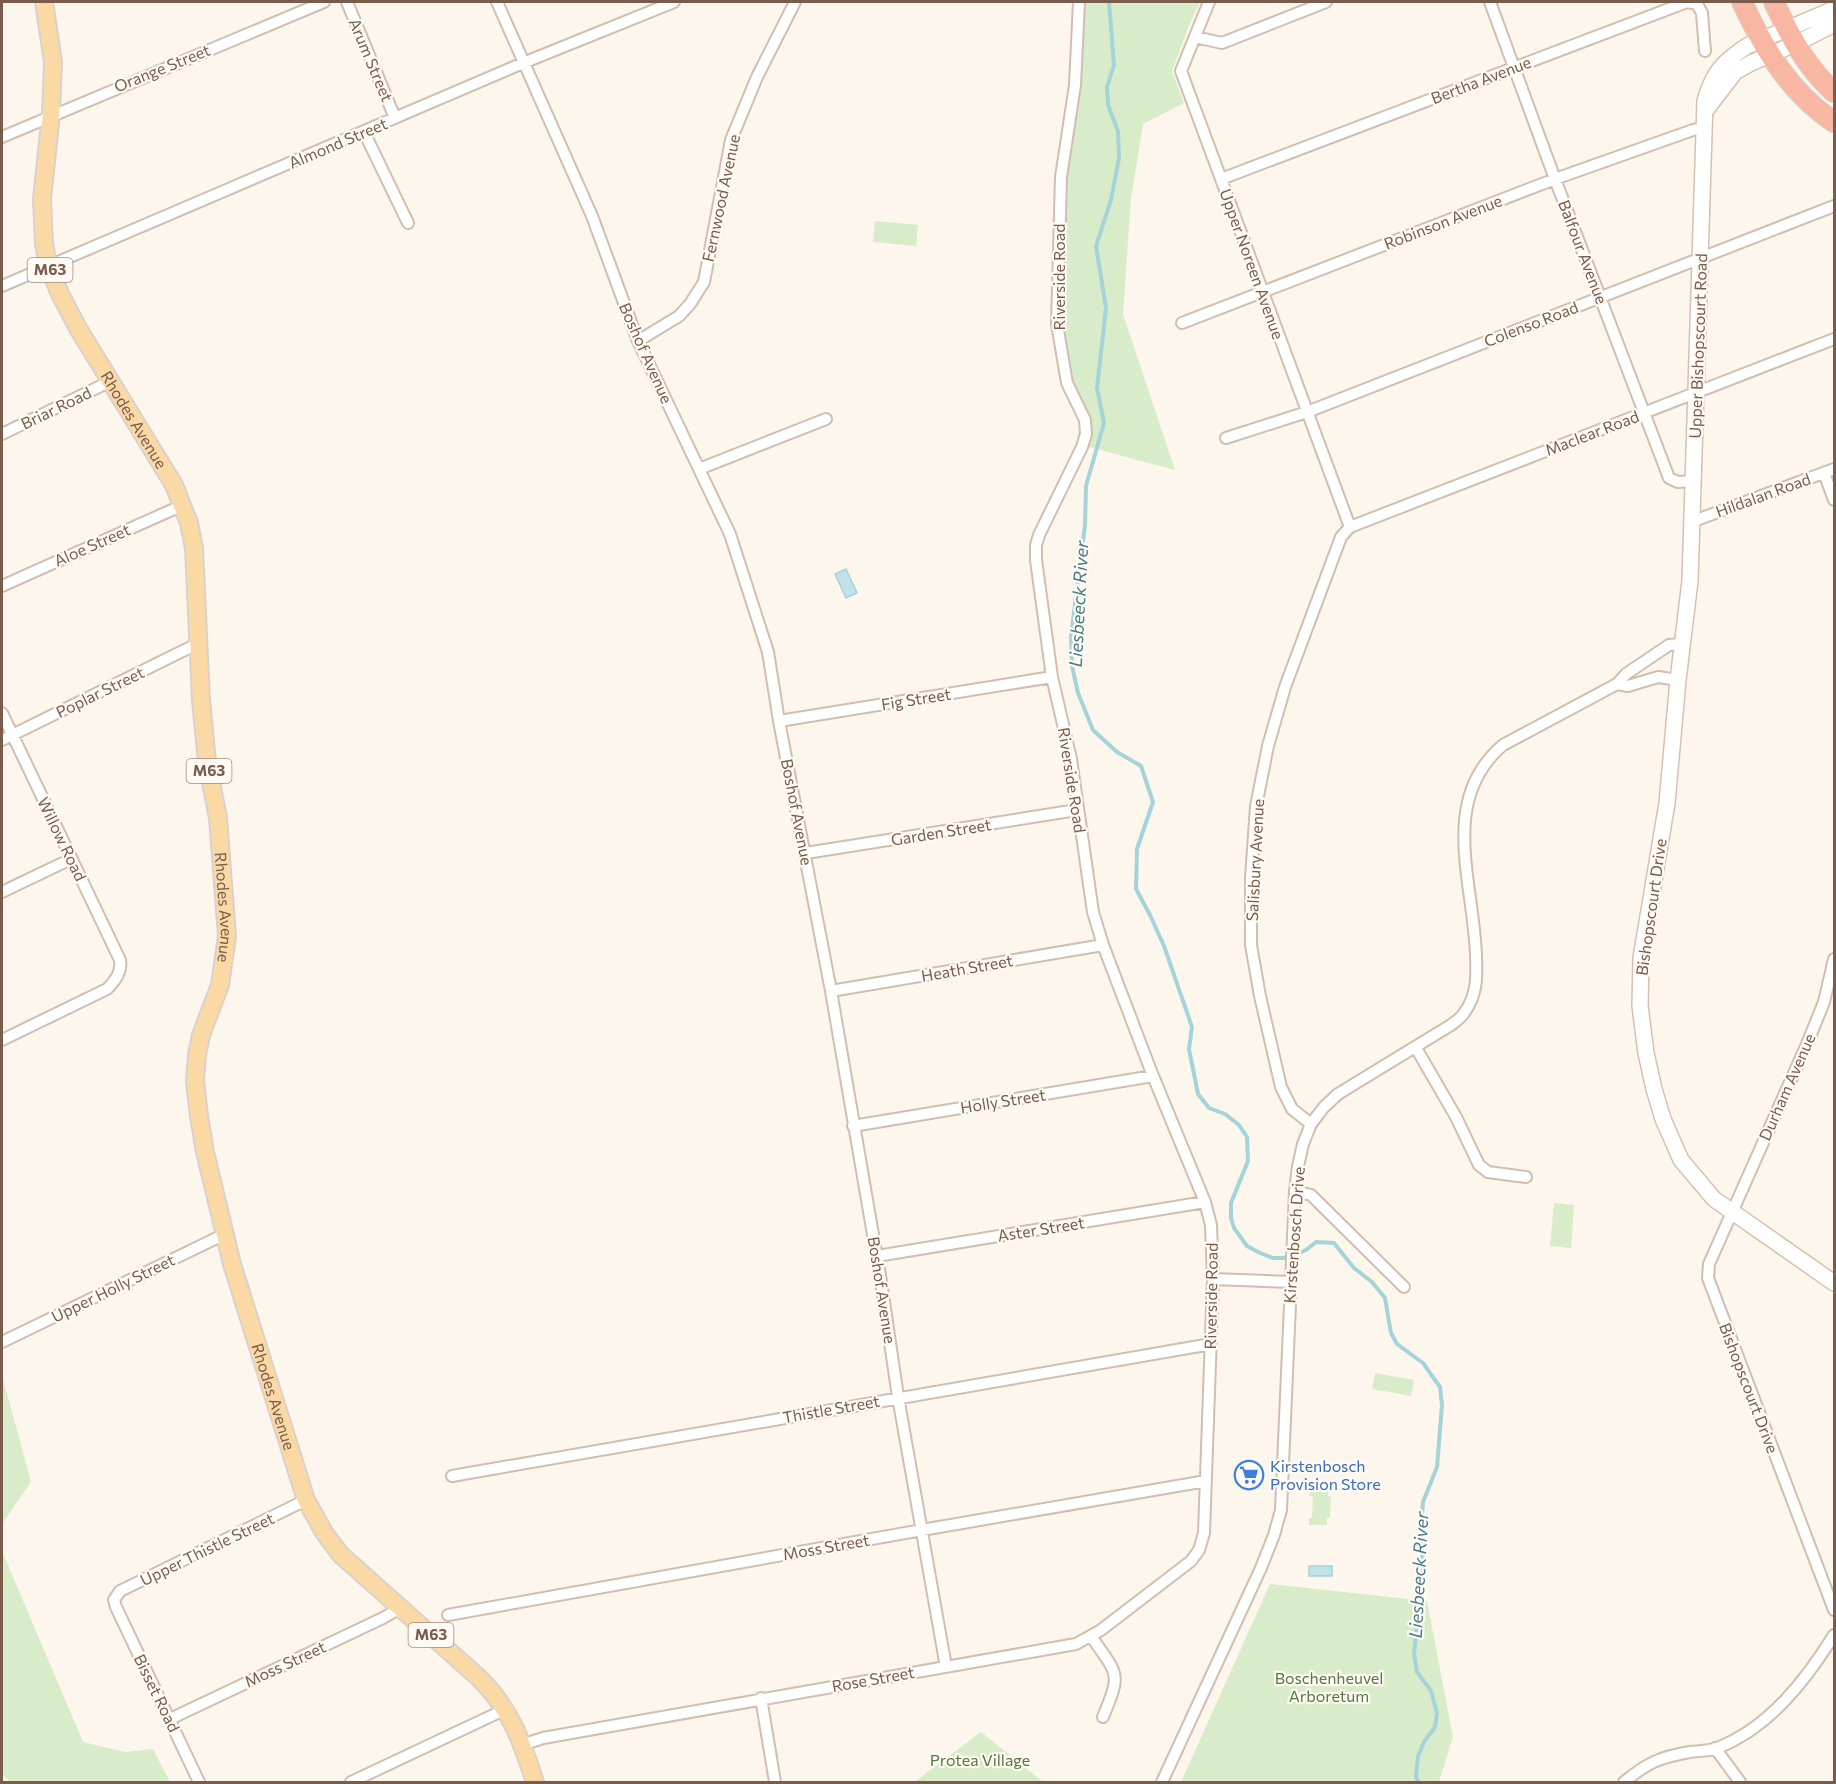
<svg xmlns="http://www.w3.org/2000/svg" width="1836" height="1784" viewBox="0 0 1836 1784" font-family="Commissioner,sans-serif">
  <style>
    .green { fill: #d8ecc9 }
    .water { fill: #bfe3e8; stroke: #a5d3da; stroke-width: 1.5 }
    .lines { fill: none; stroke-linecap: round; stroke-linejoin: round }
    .stream { stroke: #a5d3da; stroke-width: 4 }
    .street-casing { stroke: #d1beb0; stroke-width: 14 }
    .secondary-casing { stroke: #d6c0b0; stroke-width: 18 }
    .primary-casing { stroke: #dad1cd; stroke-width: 20 }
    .highway-casing { stroke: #dad1cd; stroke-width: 22 }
    .street { stroke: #fff; stroke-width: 10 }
    .secondary { stroke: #fff; stroke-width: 15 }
    .primary { stroke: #fbd9a5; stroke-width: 16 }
    .highway { stroke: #f7b7a3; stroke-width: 20 }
    .labels { text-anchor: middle; stroke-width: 4.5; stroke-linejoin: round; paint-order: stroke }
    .shield { fill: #fffaf3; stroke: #a28b7f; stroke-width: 1.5 }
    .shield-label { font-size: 15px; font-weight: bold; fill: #7a5c4d }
    .street-label { font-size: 16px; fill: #7a5c4d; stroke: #fffaf3 }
    .shop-label { font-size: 16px; fill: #366cbe; stroke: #fffaf3; text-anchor: start }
    .park-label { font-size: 16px; fill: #537a41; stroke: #fffaf3 }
    .water-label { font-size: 18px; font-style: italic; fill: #437c86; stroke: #fffaf3 }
  </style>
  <rect width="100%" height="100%" fill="#fdf6ec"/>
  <path class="green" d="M 1084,2 L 1200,2 L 1188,28 L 1172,71 L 1184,103 L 1143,124 L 1131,198 L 1123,314 L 1175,470 L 1089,447 L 1092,432 L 1087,417 L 1069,378 L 1062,322 L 1065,178 Z
    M 875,221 L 918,225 L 916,246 L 873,242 Z
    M 1554,1203 L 1574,1205 L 1571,1248 L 1550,1246 Z
    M 1375,1373 L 1414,1380 L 1411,1396 L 1372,1389 Z
    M 2,1375 L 31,1482 L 2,1524 Z
    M 1310,1490 L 1328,1490 L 1328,1496 L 1331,1497 L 1330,1518 L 1327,1518 L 1327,1525 L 1309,1525 L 1309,1518 L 1312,1518 L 1313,1497 L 1309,1496 Z
    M 2,1551 L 83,1742 L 126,1752 L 153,1749 L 170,1782 L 11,1782 L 2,1775 Z
    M 1270,1584 L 1427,1601 L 1453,1737 L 1439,1782 L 1181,1782 Z
    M 981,1732 L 1043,1782 L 914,1782 Z"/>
  <path class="water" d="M 846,569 L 857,593 L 846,598 L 835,574 Z
    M 1309,1566 L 1332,1566 L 1332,1576 L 1309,1576 Z"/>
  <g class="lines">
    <path class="stream" d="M 1109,2 L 1114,65 L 1107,87 L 1108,105 L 1118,131 L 1119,158 L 1111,200 L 1096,246 L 1106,308 L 1097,388 L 1104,423 L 1086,486 L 1085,525 L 1071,636 L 1072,666 L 1078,693 L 1093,730 L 1117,752 L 1141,766 L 1153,802 L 1137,849 L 1136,889 L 1150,915 L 1164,946 L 1192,1027 L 1189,1049 L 1198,1094 L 1209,1108 L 1225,1114 L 1239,1125 L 1247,1137 L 1248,1161 L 1231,1203 L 1231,1218 L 1234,1228 L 1247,1246 L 1260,1253 L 1273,1258 L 1283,1258 L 1292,1256 L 1306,1250 L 1316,1242 L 1334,1243 L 1354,1268 L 1372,1282 L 1385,1298 L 1391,1333 L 1397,1344 L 1423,1363 L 1440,1387 L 1442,1405 L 1437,1467 L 1423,1502 L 1421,1526 L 1423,1571 L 1414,1654 L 1417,1672 L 1431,1691 L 1437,1713 L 1435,1727 L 1424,1742 L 1418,1756 L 1416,1776 L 1418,1782"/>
    <g class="street-casing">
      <path id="street" d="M 347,2 L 395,118
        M 497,2 L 592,216 L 638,341 L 730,534 L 768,652 L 779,721 L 831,991 L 881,1281 L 898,1397 L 946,1667
        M 1209,2 L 1181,71 L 1350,527
        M 1490,2 L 1555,179 L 1669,478 L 1678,482 L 1693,481
        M 1195,37 L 1222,43 L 1326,2
        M 364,132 L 408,223
        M 2,137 L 324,2
        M 1221,179 L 1687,2 L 1697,4 L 1702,13 L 1705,51
        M 2,286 L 523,63 L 674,2
        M 1182,323 L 1555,179 L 1693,130 L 1705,128
        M 638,341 L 679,316 L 690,304 L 704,282 L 731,140 L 757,77 L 795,2
        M 2,434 L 111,381
        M 1226,438 L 1307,412 L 1834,206
        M 699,469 L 826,419
        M 1824,473 L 1834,500
        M 1691,522 L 1834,469
        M 2,586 L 183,505
        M 1617,684 L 1628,686 L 1658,677 L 1678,680
        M 2,713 L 120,960 C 122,972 115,981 107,989 L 2,1040
        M 779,721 L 1052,677
        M 2,740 L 199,643
        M 806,853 L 1077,810
        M 2,892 L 71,859
        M 1834,959 L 1824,1002 L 1807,1044 L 1709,1264 L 1708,1278 L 1834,1610
        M 831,991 L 1103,945
        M 1416,1048 L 1456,1117 L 1479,1165 L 1488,1172 L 1526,1177
        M 1311,1124 L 1292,1109 L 1281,1087 L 1260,996 L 1251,945 L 1251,878 L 1256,806 L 1268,746 L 1285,687 L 1341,537 L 1350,527 L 1834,339
        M 853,1126 L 1153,1076
        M 1295,1191 L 1311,1195 L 1404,1287
        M 877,1256 L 1205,1202
        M 1213,1279 L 1291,1282
        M 2,1342 L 225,1234
        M 452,1476 L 1211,1344
        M 448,1615 L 922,1530 L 1206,1481
        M 1091,1636 C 1118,1676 1122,1671 1103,1717
        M 761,1698 L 775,1782
        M 170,1719 L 383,1618 L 400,1608
        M 522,1745 L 543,1738 L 1076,1644 L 1101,1630 L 1191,1561 L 1199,1550 L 1204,1533 L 1213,1279 L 1211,1225 L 1205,1202 L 1153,1076 L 1103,945 L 1093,912 L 1071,759 L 1052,677 L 1036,560 L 1036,545 L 1039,535 L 1082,447 L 1086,434 L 1085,420 L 1067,383 L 1057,324 L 1061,177 L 1075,85 L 1079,2
        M 1715,1748 L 1740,1782
        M 199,1782 L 116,1607 L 114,1600 L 120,1591 L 306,1500
        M 351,1782 L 506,1709
        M 1162,1782 L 1261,1568 L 1274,1535 L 1281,1510 L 1295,1191 L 1298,1166 L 1303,1144 L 1311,1124 L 1324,1107 L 1338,1094 L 1451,1025 C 1455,1022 1461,1018 1464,1013 C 1477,996 1477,977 1476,956 C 1474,883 1438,800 1503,745 L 1617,684 L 1626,674 L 1669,645 L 1682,644
        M 1624,1782 C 1647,1763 1660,1757 1690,1752 C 1699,1751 1709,1751 1717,1748 C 1769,1728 1806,1680 1834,1635"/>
    </g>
    <g class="secondary-casing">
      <path id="secondary" d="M 1834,9 L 1747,46 C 1723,62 1713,72 1705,101 L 1690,581 L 1678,680 L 1667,803 L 1641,958 L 1640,1006 L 1646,1053 L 1654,1089 L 1663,1119 L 1681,1160 L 1714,1199 L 1834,1283
        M 1706,110 L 1735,72 L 1751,63 L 1797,43 L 1834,24"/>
    </g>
    <g class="primary-casing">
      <g id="primary">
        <path id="s1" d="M 44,2 L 53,62 L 51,114 L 42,199 L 44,244 L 48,265 L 60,294 L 79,330 L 174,485 L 189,523 L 194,548 L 201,700 L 207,762 L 218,818 L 227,936 L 220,985 L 201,1035 L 197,1055 L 195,1081 L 199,1116 L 205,1152 L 232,1264 L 306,1500 L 325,1534 L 341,1555 L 478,1677 C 511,1709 521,1740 535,1782"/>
      </g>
    </g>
    <g class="highway-casing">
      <path id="highway" d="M 1742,2 C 1764,49 1790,93 1834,122
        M 1774,2 C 1788,33 1808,70 1834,92"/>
    </g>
    <use href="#street" class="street"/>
    <use href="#secondary" class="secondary"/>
    <use href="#primary" class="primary"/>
    <use href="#highway" class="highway"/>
  </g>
  <defs>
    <g id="supermarket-ring" transform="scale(1.5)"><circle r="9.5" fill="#fffaf3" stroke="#3f7fe0" stroke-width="1.5"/><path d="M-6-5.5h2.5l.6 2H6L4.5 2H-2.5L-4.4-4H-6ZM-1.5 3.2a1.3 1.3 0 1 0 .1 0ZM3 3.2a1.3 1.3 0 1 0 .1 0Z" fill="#3f7fe0"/></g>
  </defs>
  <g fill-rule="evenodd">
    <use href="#supermarket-ring" x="1249" y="1475"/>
  </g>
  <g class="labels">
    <g class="shield">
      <rect x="27.5" y="258" width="45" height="24" rx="4.5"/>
      <rect x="186.5" y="759" width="45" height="24" rx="4.5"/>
      <rect x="408.5" y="1623" width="45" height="24" rx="4.5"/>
    </g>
    <g class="shield-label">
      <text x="50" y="275">M63</text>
      <text x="209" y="776">M63</text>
      <text x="431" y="1640">M63</text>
    </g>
    <g class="street-label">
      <text transform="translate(371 60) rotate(67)" y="6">Arum Street</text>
      <text transform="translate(162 68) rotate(-22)" y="6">Orange Street</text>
      <text transform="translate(1481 80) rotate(-21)" y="6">Bertha Avenue</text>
      <text transform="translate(338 143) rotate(-23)" y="6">Almond Street</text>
      <text transform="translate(721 198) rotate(-78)" y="6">Fernwood Avenue</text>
      <text transform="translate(1443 222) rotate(-21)" y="6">Robinson Avenue</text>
      <text transform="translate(1583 252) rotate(69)" y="6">Balfour Avenue</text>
      <text transform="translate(1252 264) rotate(70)" y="6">Upper Noreen Avenue</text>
      <text transform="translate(1059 277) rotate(-90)" y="6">Riverside Road</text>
      <text transform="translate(1531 324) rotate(-21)" y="6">Colenso Road</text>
      <text transform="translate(1698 346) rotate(-88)" y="6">Upper Bishopscourt Road</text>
      <text transform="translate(646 353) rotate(66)" y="6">Boshof Avenue</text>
      <text transform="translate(56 408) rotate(-26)" y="6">Briar Road</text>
      <text dy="6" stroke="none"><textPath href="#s1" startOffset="442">Rhodes Avenue</textPath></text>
      <text transform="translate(1592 433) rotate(-21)" y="6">Maclear Road</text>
      <text transform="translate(1763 495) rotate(-20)" y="6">Hildalan Road</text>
      <text transform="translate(92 545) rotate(-24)" y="6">Aloe Street</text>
      <text transform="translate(100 692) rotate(-26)" y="6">Poplar Street</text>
      <text transform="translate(916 699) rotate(-9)" y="6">Fig Street</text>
      <text transform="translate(1072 780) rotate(81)" y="6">Riverside Road</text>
      <text transform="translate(797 812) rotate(79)" y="6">Boshof Avenue</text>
      <text transform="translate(941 832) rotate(-9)" y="6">Garden Street</text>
      <text transform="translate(62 839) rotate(64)" y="6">Willow Road</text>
      <text transform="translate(1255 860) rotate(-87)" y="6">Salisbury Avenue</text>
      <text transform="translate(1651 907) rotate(-82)" y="6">Bishopscourt Drive</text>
      <text dy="6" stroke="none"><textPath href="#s1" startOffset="946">Rhodes Avenue</textPath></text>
      <text transform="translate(967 968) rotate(-10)" y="6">Heath Street</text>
      <text transform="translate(1787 1087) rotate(-66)" y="6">Durham Avenue</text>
      <text transform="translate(1003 1101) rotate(-9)" y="6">Holly Street</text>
      <text transform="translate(1041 1229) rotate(-9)" y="6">Aster Street</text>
      <text transform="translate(1294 1235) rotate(-86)" y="6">Kirstenbosch Drive</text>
      <text transform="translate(113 1288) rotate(-26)" y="6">Upper Holly Street</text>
      <text transform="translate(882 1290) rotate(81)" y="6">Boshof Avenue</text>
      <text transform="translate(1211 1296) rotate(-89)" y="6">Riverside Road</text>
      <text transform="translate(1749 1388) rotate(69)" y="6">Bishopscourt Drive</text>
      <text dy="6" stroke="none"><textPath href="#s1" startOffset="1450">Rhodes Avenue</textPath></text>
      <text transform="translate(831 1409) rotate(-10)" y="6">Thistle Street</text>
      <text transform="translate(826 1547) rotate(-10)" y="6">Moss Street</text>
      <text transform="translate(207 1549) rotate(-26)" y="6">Upper Thistle Street</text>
      <text transform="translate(285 1664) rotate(-25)" y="6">Moss Street</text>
      <text transform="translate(873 1679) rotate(-10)" y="6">Rose Street</text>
      <text transform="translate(157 1693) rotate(64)" y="6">Bisset Road</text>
    </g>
    <g class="shop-label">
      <text x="1270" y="1472">Kirstenbosch<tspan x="1270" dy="18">Provision Store</tspan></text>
    </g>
    <g class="park-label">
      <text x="1329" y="1684">Boschenheuvel<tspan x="1329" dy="18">Arboretum</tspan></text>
      <text x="980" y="1766">Protea Village</text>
    </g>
    <g class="water-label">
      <text transform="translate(1079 604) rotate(-87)" y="6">Liesbeeck River</text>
      <text transform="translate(1419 1575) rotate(-87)" y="6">Liesbeeck River</text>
    </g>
  </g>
  <rect width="1836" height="1784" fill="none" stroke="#7a5c4d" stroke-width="6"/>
</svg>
